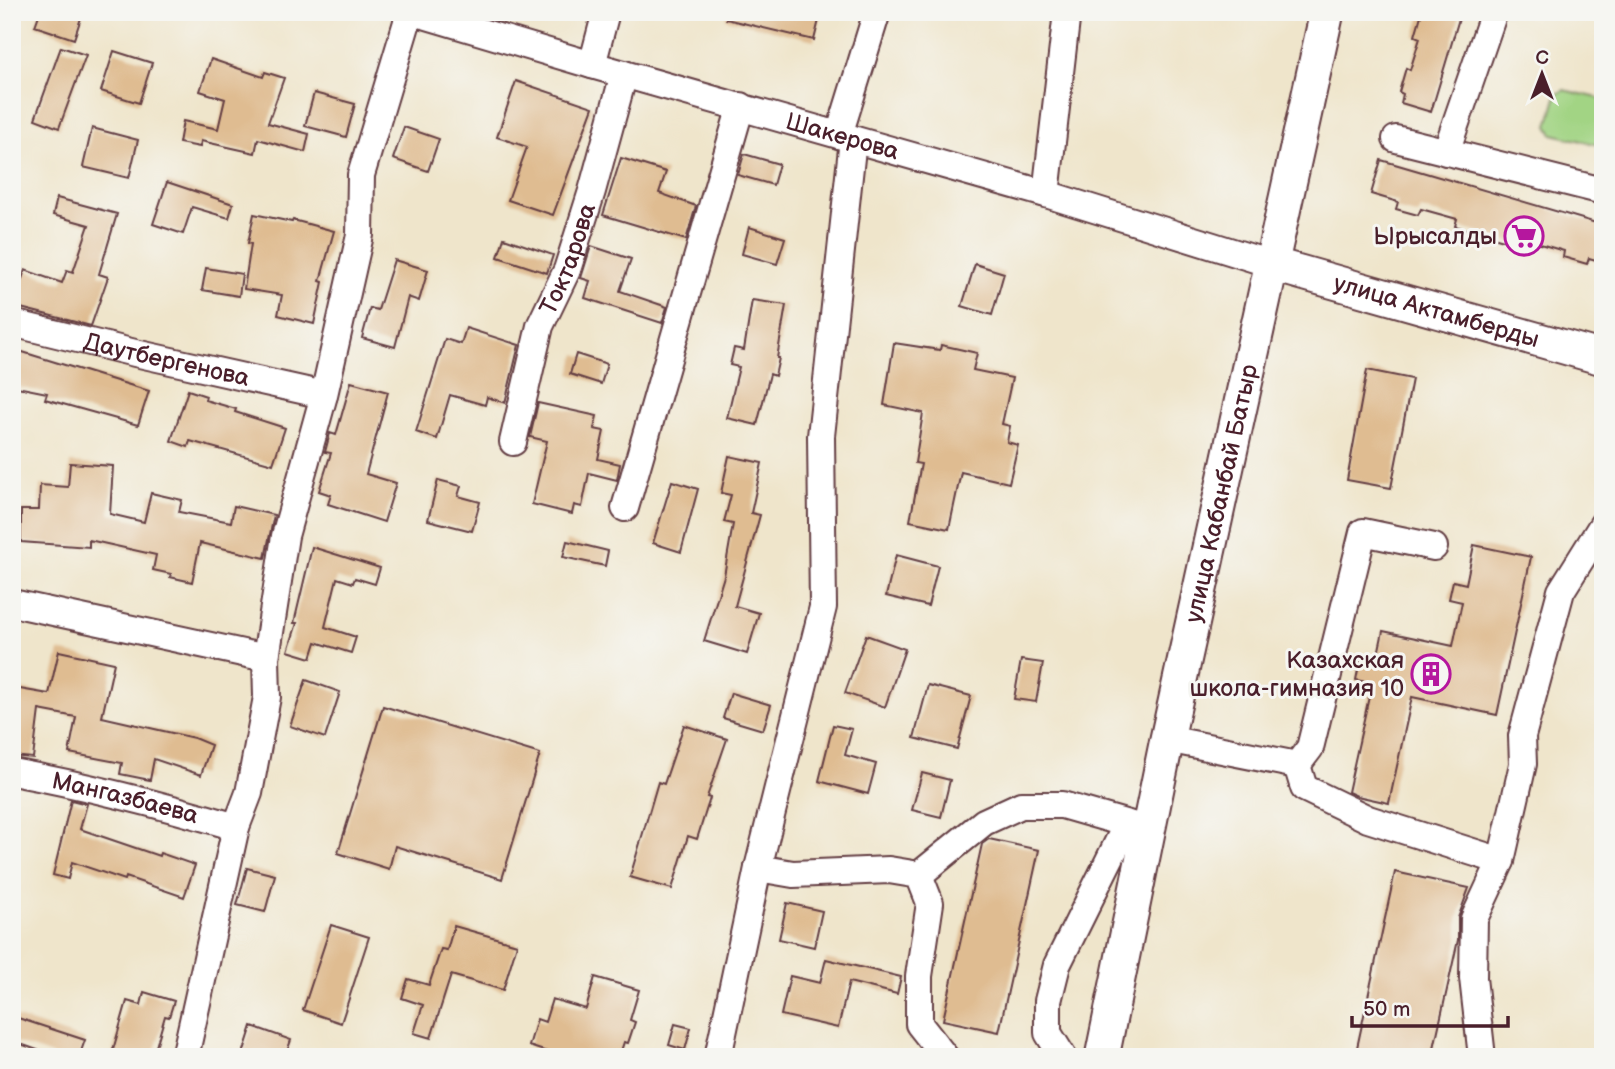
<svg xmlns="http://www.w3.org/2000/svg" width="1615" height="1069" viewBox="0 0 1615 1069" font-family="'Balsamiq Sans',sans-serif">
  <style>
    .green { fill: #a2d484; stroke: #767a58; stroke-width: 2 }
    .building { fill: #dfbc91 }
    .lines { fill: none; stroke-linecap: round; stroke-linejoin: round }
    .minor-casing { stroke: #633d43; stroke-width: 30 }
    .major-casing { stroke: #633d43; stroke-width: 37 }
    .minor { stroke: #fff; stroke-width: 26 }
    .major { stroke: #fff; stroke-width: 33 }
    .labels { text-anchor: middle; stroke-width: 6; stroke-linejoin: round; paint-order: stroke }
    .street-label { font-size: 24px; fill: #4a1f2b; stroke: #f6f6f2 }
    .poi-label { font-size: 24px; fill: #4a1f2b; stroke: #f6f6f2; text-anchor: end }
  </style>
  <rect width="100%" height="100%" fill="#f6f6f2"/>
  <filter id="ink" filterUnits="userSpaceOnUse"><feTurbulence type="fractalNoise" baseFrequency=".0143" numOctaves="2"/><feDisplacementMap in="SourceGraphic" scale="14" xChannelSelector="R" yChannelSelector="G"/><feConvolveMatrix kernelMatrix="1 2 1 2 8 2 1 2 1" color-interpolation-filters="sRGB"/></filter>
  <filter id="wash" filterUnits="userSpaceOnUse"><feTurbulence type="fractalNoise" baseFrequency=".00686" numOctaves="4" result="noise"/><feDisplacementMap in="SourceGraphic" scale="28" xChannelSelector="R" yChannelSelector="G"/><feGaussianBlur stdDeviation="1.57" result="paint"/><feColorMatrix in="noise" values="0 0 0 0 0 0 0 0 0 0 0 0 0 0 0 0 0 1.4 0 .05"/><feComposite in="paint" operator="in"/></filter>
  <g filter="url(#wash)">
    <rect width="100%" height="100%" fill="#efe5cb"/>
    <path class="green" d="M 1564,90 L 1603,99 L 1603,146 L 1553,134 L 1548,126 L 1557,94 Z"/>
    <g id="blocks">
      <path class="building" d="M 40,12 L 83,12 L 74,39 L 35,26 Z
        M 726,12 L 821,12 L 814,40 L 726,19 Z
        M 1422,12 L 1461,12 L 1431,112 L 1401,103 L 1403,94 L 1399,92 L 1406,68 L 1410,70 L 1420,38 L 1415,36 Z
        M 61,47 L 86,55 L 59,128 L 35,119 Z
        M 114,51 L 152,63 L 139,103 L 101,91 Z
        M 211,59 L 263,77 L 265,72 L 284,78 L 268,123 L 309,134 L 305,152 L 258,139 L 255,153 L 201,141 L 200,147 L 179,143 L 183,121 L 218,129 L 225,99 L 200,91 Z
        M 516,81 L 593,107 L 553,215 L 508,200 L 527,147 L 497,137 Z
        M 314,93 L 355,104 L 346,137 L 305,126 Z
        M 404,127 L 439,139 L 428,171 L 393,159 Z
        M 92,128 L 138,140 L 129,178 L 83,167 Z
        M 744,154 L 779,164 L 773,185 L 738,175 Z
        M 621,158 L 666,172 L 659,193 L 696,206 L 686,240 L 603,215 Z
        M 1381,160 L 1603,225 L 1603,262 L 1589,258 L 1587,264 L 1563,257 L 1564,251 L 1530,241 L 1528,247 L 1455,226 L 1457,219 L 1421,209 L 1418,215 L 1396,209 L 1398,202 L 1371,194 Z
        M 167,182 L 233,204 L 229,218 L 192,207 L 183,234 L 153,224 Z
        M 57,198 L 117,214 L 99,274 L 108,277 L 91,326 L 13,306 L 25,270 L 62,283 L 67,270 L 73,272 L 89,225 L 53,215 Z
        M 254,214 L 292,222 L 293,220 L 334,231 L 320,281 L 323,282 L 314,324 L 278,315 L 282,295 L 244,289 L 251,244 L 248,243 Z
        M 749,227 L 785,238 L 777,264 L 742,254 Z
        M 504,238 L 553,255 L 547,273 L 498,257 Z
        M 591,246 L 631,259 L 620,291 L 667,307 L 662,323 L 585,298 L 590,281 L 581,278 Z
        M 394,260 L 428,270 L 419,301 L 408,297 L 395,347 L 362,338 L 370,308 L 378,310 Z
        M 975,264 L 1004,273 L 992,315 L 962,306 Z
        M 206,268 L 242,274 L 239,296 L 202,290 Z
        M 752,300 L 786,305 L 777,358 L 779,358 L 775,376 L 770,374 L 757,425 L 727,418 L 739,367 L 730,365 L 734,348 L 744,350 Z
        M 466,328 L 519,345 L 505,403 L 487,397 L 485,405 L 450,395 L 437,439 L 416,432 L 445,339 L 461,344 Z
        M 894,343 L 940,350 L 941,345 L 977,353 L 973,370 L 1012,378 L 1002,424 L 1010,426 L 1007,442 L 1018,445 L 1009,483 L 961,472 L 949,529 L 910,521 L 921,464 L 915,463 L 923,413 L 884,405 Z
        M 16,350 L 149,391 L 138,425 L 45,399 L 47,393 L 12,386 L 12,368 Z
        M 576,354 L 607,364 L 601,384 L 570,374 Z
        M 1367,370 L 1412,379 L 1391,488 L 1347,480 Z
        M 351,382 L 388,392 L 366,474 L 396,483 L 384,522 L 328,504 L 331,495 L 319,491 L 331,453 L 325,452 L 330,433 L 336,435 Z
        M 188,390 L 206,396 L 205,400 L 236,409 L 235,412 L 285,428 L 273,464 L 190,441 L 188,447 L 171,441 Z
        M 538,403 L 597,416 L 594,429 L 604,431 L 598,459 L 620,464 L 617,480 L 589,473 L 582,507 L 574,505 L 572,514 L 532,504 L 547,441 L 530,437 Z
        M 729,456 L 762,463 L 751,513 L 760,515 L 735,606 L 759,613 L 747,654 L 704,641 L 724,576 L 733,524 L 724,522 L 731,495 L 721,493 Z
        M 70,463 L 113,466 L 110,514 L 144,522 L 151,493 L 182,500 L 179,512 L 231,522 L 234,506 L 274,515 L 265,558 L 200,543 L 192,582 L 170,577 L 171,574 L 153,570 L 156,555 L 89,540 L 89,547 L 21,542 L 21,510 L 39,510 L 40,485 L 68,487 Z
        M 438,480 L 461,486 L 458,496 L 480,502 L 472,531 L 428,520 Z
        M 672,481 L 698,489 L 681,552 L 653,543 Z
        M 567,541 L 608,551 L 605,566 L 563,557 Z
        M 1474,545 L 1531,557 L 1497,715 L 1412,697 L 1389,803 L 1357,796 L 1348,792 L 1372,683 L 1356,680 L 1360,660 L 1376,664 L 1383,631 L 1453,646 L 1462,602 L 1449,599 L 1453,581 L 1466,584 Z
        M 312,547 L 380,568 L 375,584 L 355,578 L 353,583 L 337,578 L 325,627 L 356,637 L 351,653 L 316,642 L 311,658 L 288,651 L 297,623 L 294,623 Z
        M 896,555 L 938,566 L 928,606 L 886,596 Z
        M 866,635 L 905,649 L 885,707 L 845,693 Z
        M 59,651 L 114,663 L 102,717 L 194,738 L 211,745 L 201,775 L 154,759 L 150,780 L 120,774 L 122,763 L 69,753 L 76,717 L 39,710 L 33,758 L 12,756 L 14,688 L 49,694 Z
        M 1021,660 L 1043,663 L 1036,702 L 1014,699 Z
        M 306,680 L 340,692 L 325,738 L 290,726 Z
        M 928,685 L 971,696 L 957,749 L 914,738 Z
        M 731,693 L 771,705 L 763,730 L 723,718 Z
        M 383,706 L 540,754 L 502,879 L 395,846 L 389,869 L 338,853 Z
        M 684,725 L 727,739 L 707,797 L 710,798 L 697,839 L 688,836 L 672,889 L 630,877 L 658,782 L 664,784 Z
        M 833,725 L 852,729 L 845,755 L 876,764 L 868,794 L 819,781 Z
        M 922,773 L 950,780 L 941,817 L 912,810 Z
        M 71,800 L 87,804 L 80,829 L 159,856 L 160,853 L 195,865 L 184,897 L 126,877 L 125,880 L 72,862 L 68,879 L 53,875 Z
        M 989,839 L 1039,850 L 999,1032 L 943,1020 L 982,844 Z
        M 247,868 L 275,875 L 265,912 L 237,905 Z
        M 1395,872 L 1469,888 L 1458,918 L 1458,940 L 1432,1057 L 1355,1057 Z
        M 787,903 L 822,911 L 814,947 L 779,939 Z
        M 331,925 L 369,937 L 341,1023 L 303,1010 Z
        M 454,926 L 517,944 L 503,990 L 451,975 L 431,1038 L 414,1033 L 423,1005 L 402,998 L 408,979 L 429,985 L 441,949 L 447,950 Z
        M 826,959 L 901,977 L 897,994 L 849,982 L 838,1028 L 781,1015 L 790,976 L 820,983 Z
        M 595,977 L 639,990 L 630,1020 L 635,1022 L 628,1043 L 624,1042 L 619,1057 L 562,1057 L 529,1046 L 537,1019 L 545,1022 L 552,999 L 586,1009 Z
        M 144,992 L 174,1001 L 169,1017 L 165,1016 L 153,1057 L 111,1057 L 127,1001 L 141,1005 Z
        M 12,1016 L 85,1040 L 79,1057 L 57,1057 L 12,1041 Z
        M 675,1024 L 691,1028 L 685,1050 L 669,1045 Z
        M 252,1026 L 291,1040 L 285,1057 L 242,1057 Z"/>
    </g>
  </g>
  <g filter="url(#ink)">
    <use href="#blocks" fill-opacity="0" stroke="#633d43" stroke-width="2"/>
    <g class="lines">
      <g class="minor-casing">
        <g id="minor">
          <path id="s1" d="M 414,12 L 592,65 L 1046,194 L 1271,264"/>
          <path d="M 592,65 L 606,12"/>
          <path d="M 839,135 L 877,12"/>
          <path d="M 1396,139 L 1603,191"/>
          <path d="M 1446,152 L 1494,12"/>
          <path d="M 1046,194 L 1067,12"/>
          <path id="s2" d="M 12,323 L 135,353 L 324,395"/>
          <path id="s3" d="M 513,442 L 540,326 L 567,270 L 592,191 L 624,74"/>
          <path d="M 625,508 L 741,106"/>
          <path d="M 12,603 L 266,658"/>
          <path d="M 1167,739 L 1297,765 L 1310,748 L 1363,532 L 1434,547"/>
          <path d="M 1297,765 L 1304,788 L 1368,819 L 1501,861 L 1523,764 L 1522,736 L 1561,591 L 1603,524"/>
          <path id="s4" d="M 12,772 C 88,786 162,805 236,827"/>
          <path d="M 758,868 L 793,874 L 889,870 L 919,875 L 930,903 L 919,976 L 919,1024 L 945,1057"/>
          <path d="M 919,875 L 984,822 L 1021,805 L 1062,805 L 1149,830"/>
          <path d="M 185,1057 L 236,827 L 249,793 L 267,697 L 266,658 L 285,536 L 324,395 L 360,235 L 361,175 L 410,12"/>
          <path d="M 718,1057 L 758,868 L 823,607 L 821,436 L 853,139"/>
          <path d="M 1063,1057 L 1048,1033 L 1048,1001 L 1057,965 L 1127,824"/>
          <path d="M 1482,1057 L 1473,978 L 1474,919 L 1501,861"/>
        </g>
      </g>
      <g class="major-casing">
        <g id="major">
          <path id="s5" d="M 1271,264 L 1603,358"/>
          <path id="s6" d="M 1102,1057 L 1167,739 L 1327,12"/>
        </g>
      </g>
      <use href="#minor" class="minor"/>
      <use href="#major" class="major"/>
    </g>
  </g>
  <defs>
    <g id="supermarket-ring" transform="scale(2.0125)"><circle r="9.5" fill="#f6f6f2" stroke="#b5179e" stroke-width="1.5"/><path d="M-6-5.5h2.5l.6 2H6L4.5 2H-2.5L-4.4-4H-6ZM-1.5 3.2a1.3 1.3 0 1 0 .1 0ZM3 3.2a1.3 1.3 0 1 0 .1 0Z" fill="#b5179e"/></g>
    <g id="building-ring" transform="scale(2.0125)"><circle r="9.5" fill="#f6f6f2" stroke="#b5179e" stroke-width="1.5"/><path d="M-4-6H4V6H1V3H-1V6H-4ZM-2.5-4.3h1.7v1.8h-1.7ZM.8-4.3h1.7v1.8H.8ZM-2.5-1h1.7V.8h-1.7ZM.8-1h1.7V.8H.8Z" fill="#b5179e"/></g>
  </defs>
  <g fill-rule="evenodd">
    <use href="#supermarket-ring" x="1524" y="236"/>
    <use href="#building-ring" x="1431" y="674"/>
  </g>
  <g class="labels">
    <g class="street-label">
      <text dy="8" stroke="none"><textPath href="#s1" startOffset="446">Шакерова</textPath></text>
      <text dy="8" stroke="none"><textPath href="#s3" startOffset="192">Токтарова</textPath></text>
      <text dy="8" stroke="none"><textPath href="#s5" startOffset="172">улица Актамберды</textPath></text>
      <text dy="8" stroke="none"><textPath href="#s2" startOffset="159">Даутбергенова</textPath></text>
      <text dy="8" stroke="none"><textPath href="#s6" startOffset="576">улица Кабанбай Батыр</textPath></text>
      <text dy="8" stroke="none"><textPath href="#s4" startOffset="116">Мангазбаева</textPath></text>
    </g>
    <g class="poi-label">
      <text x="1497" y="244">Ырысалды</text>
      <text x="1404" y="668">Казахская<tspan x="1404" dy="28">школа-гимназия 10</tspan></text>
    </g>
  </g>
  <rect width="1615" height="1069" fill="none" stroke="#f6f6f2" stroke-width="42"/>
  <g transform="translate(1542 74)" stroke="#f6f6f2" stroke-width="5" paint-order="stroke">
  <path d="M0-5L12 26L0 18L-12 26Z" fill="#4a1f2b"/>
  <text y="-10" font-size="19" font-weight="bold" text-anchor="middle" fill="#4a1f2b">С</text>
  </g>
  <path d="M1352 1016v10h156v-10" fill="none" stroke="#4a1f2b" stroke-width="3.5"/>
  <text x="1363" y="1016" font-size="21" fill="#4a1f2b" stroke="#f6f6f2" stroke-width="5" paint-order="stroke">50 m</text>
</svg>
